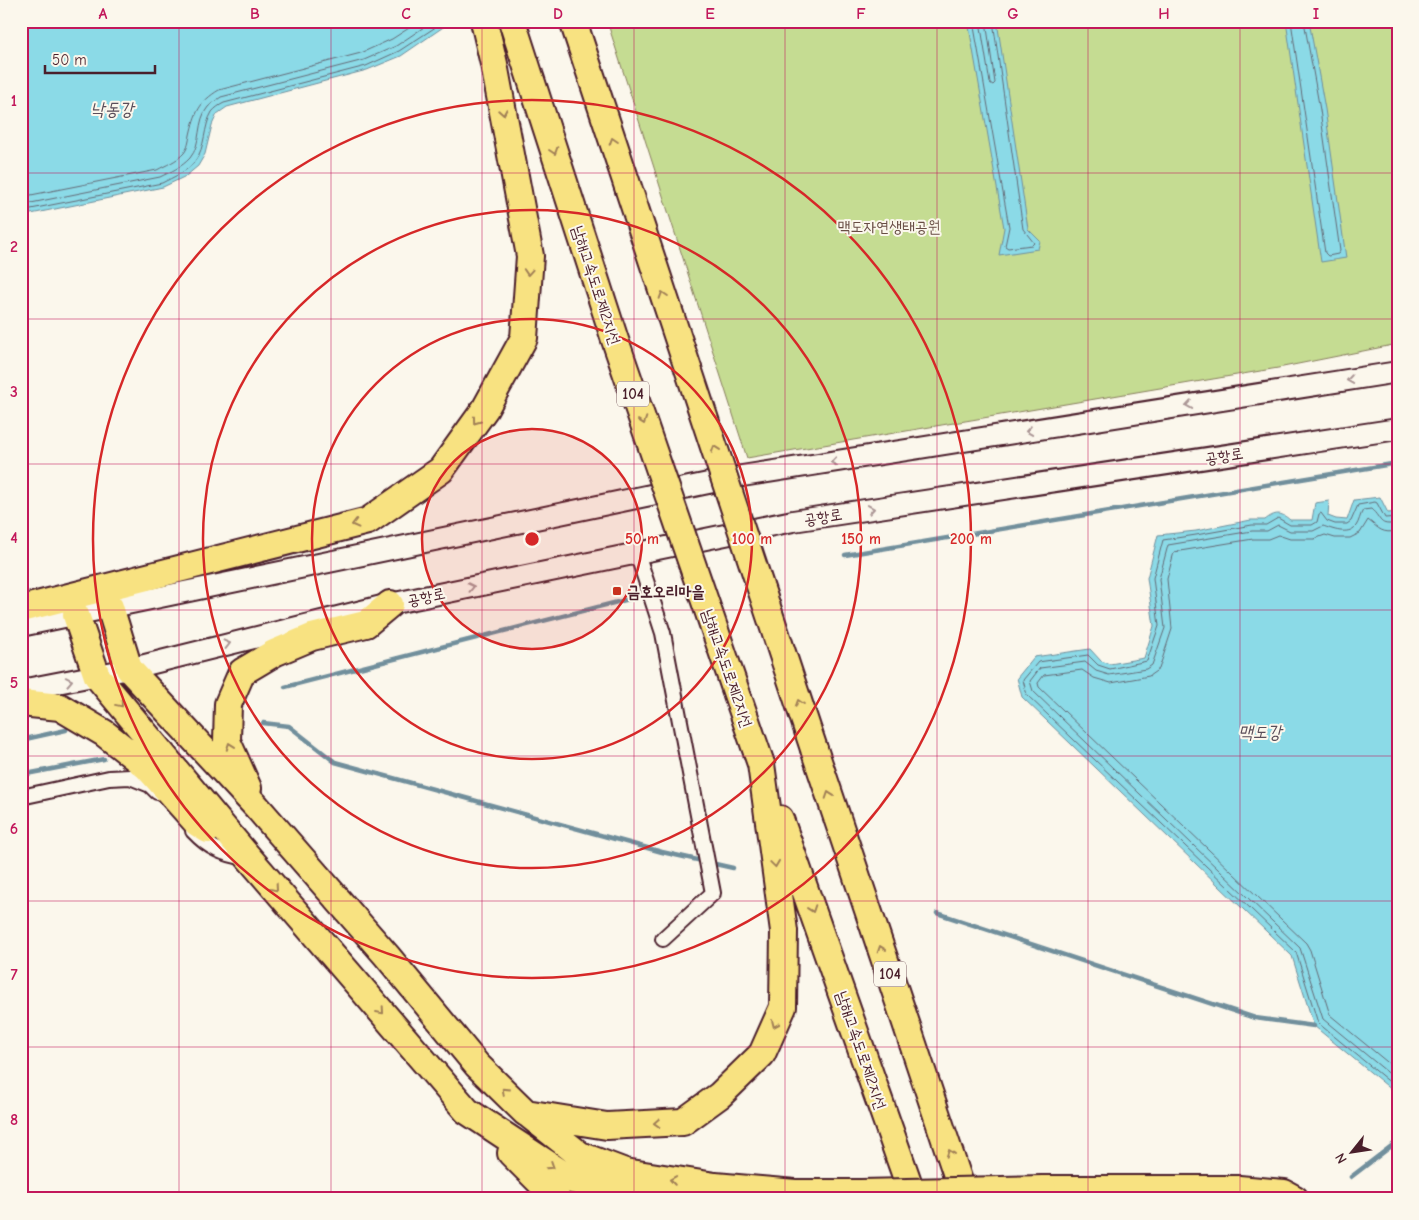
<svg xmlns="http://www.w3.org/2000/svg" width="1419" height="1220" viewBox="0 0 1419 1220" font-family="'Comic Neue','Poor Story',sans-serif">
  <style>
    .green { fill: #c5dc92; stroke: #887e5e }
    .water { fill: #8bdae7; stroke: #718f9c }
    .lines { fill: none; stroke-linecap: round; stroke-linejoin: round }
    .shore { stroke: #646a76; stroke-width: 1 }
    .stream { stroke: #718f9c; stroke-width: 4.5 }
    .minor-casing { stroke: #4a1f2b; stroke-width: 18 }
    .secondary-casing { stroke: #4a1f2b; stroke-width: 24 }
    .motorway-casing { stroke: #4a1f2b; stroke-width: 30 }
    .minor { stroke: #fbf7ec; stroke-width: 14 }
    .secondary { stroke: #fbf7ec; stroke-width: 20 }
    .motorway { stroke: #f8e281; stroke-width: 26 }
    .motorway-bridge-casing { stroke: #4a1f2b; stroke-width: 30; stroke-linecap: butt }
    .motorway-bridge { stroke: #f8e281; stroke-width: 26 }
    .oneway { stroke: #a18056 }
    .oneway2 { stroke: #ab9695 }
    .grid { fill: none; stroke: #c2185b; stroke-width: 1; stroke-opacity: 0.55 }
    .ring { fill: none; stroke: #d62828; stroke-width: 2.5 }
    .poi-dot { fill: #c8321e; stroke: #fbf7ec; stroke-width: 2 }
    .labels { text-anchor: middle; stroke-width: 4; stroke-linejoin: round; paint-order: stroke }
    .shield { fill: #fbf7ec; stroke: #7f6065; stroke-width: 1 }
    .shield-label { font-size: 15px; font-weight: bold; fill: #4a1f2b }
    .park-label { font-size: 16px; fill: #694e45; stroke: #fbf7ec }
    .street-label { font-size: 16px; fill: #4a1f2b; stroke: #fbf7ec }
    .poi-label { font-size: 16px; font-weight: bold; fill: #4a1f2b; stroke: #fbf7ec; text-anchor: start }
    .water-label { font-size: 18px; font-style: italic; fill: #5a4e5a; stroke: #fbf7ec }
    .centre { fill: #d62828; stroke: #fbf7ec; stroke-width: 2.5 }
    .ring-label { font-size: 15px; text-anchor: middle; font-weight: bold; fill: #d62828; stroke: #fbf7ec; stroke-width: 4; stroke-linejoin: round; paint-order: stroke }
    .neatline { fill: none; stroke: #c2185b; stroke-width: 2 }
    .grid-label { font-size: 16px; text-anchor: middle; font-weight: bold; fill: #c2185b }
  </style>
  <rect width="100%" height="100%" fill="#fbf7ec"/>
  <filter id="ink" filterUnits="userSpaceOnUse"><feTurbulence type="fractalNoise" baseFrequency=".02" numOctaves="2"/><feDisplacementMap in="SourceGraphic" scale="10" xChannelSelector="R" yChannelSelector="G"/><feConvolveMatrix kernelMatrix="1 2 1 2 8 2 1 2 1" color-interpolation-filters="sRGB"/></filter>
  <g filter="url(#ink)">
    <path class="green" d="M 607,21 L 1398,21 L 1398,344 L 1278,368 L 747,458 Z"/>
    <path class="water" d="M 21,21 L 452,21 L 401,56 L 367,70 L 227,107 L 217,114 L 212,125 L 205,154 L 198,166 L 186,176 L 163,187 L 21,216 Z
      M 968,21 L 997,21 L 1028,229 L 1040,241 L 1038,249 L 999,255 L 1004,228 Z
      M 1286,21 L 1309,21 L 1325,109 L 1346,258 L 1321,262 Z
      M 1380,497 L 1388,513 L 1398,512 L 1398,1095 L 1314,1026 L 1292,956 L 1022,697 L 1017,678 L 1034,657 L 1090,649 L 1101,661 L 1110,664 L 1144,658 L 1154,626 L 1147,578 L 1158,535 L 1196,531 L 1251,520 L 1265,520 C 1275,512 1281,512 1290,520 L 1312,520 L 1315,503 L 1329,501 L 1328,516 L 1336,519 L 1347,520 L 1354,500 Z"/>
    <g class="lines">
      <path class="shore" d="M 973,21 L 1009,227 L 1005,246 L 1008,248 L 1032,245 L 1034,243 L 1023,229 L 993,21
        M 980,21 L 990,83 L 993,85 L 995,83 L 986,21
        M 1291,21 L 1325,253 L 1328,256 L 1338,254 L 1340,251 L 1320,110 L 1304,21
        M 21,197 L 157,170 C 166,165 177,161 184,153 C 188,148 189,141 190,135 C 195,113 199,102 219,90 L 361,53 L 392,39 L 420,21
        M 21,205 L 160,177 C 170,172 182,167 190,158 C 202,144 196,121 208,107 C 212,103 217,100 221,97 L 364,60 L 396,46 L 433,21
        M 21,211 L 162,183 C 173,177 187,172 195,161 C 206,147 203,127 212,112 C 215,108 220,105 224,103 L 366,66 L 399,51 L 445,21
        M 1398,517 L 1385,518 L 1377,503 L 1375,502 L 1358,505 L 1351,521 L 1347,524 L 1335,524 L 1327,521 L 1321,513 L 1319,514 L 1317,522 L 1312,525 L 1290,525 L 1278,518 L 1266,525 L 1252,525 L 1196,535 L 1163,540 L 1153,578 L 1159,626 L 1147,661 L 1110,669 L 1098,665 L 1088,655 L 1038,662 L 1023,680 L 1027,695 L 1296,952 L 1318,1023 L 1398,1089
        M 1398,523 C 1377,527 1383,519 1371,509 L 1363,510 C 1360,515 1359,522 1356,526 C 1348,536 1332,529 1323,526 L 1313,531 L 1290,531 L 1278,525 L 1267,531 L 1252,531 L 1168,545 L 1159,579 L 1165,628 L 1152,665 L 1146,669 L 1109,675 L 1096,671 L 1085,662 L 1040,668 L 1030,681 L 1033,691 L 1300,948 L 1323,1019 L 1398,1081
        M 1398,531 C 1381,534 1380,529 1368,520 L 1360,533 L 1350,538 L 1335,538 L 1325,535 L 1314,539 L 1290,539 L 1278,535 L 1268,539 L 1253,539 L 1174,552 L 1167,579 L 1172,629 L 1159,669 L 1149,676 L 1111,683 L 1094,678 L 1082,670 L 1044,675 L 1038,683 L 1039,687 L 1306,943 L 1310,950 L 1330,1015 L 1398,1071"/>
      <path class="stream" d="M 845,555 L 1398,463
        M 285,687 L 637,597
        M 263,723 L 289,726 L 335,762 L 662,852 L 733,868
        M 21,740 L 66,730
        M 21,775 L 104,759
        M 937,913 L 1255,1018 L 1314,1026
        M 1351,1177 L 1398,1141"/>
      <g class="minor-casing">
        <path id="minor" d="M 637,553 L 663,633 L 713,893 L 663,939
          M 21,797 L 109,778 L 130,777 L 150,785 L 157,792
          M 193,831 C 210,849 223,854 246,858"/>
      </g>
      <g class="secondary-casing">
        <path id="secondary" d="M 21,626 L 742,476 L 1398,372
          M 21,690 L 129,669 L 390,604 L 793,521 L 1398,429"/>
      </g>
      <g class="motorway-casing">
        <path id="motorway" d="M 110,607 L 129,669 L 257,807 L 387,956 L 477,1065 L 526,1113 L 607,1126 L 683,1122 L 720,1095 L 762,1054 L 783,1007 L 784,931 L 761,764
          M 21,609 L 368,521 L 441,470 L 485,409 L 524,338 L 530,256 L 494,64 L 484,21
          M 76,615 L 97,676 L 243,851 L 467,1111 L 572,1180 L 659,1199
          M 21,703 L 60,707 L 104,733 L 147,767 L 197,823 L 208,830
          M 814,749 L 965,1199
          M 248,788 L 227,741 L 228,704 L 242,672 L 274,653 L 312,637 L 366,624 L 390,604
          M 780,819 L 914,1199
          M 528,1114 L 580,1155 L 625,1172 L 715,1186 L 795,1193 L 861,1193
          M 511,1153 L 557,1199
          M 1043,1189 L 1239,1189 L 1284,1193 L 1295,1199"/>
      </g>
      <use href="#minor" class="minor"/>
      <use href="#secondary" class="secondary"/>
      <use href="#motorway" class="motorway"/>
      <g class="motorway-bridge-casing">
        <path id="motorway-bridge" d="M 512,21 L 615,340 L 761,764
          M 573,21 L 814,749
          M 861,1193 L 1043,1189"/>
      </g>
      <use href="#motorway-bridge" class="motorway-bridge"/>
    </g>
    <defs><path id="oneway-chevron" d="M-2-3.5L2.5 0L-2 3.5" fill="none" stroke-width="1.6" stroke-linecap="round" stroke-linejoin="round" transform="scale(1.25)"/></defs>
    <g class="oneway">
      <use href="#oneway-chevron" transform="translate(503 112) rotate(80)"/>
      <use href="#oneway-chevron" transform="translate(613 141) rotate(-108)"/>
      <use href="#oneway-chevron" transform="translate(554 151) rotate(72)"/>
      <use href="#oneway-chevron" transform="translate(528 272) rotate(94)"/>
      <use href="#oneway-chevron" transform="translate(663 295) rotate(-108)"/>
      <use href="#oneway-chevron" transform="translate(476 421) rotate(126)"/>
      <use href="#oneway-chevron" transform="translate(643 421) rotate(71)"/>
      <use href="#oneway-chevron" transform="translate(715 449) rotate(-109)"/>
      <use href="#oneway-chevron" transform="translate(355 524) rotate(166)"/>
      <use href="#oneway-chevron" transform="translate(799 703) rotate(-108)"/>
      <use href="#oneway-chevron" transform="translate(120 704) rotate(50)"/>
      <use href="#oneway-chevron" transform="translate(230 746) rotate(-110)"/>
      <use href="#oneway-chevron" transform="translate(829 795) rotate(-109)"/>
      <use href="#oneway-chevron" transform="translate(775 864) rotate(82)"/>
      <use href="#oneway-chevron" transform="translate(275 888) rotate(49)"/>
      <use href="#oneway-chevron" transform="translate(812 909) rotate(71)"/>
      <use href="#oneway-chevron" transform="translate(881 949) rotate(-109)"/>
      <use href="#oneway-chevron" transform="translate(381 1011) rotate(49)"/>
      <use href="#oneway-chevron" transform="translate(775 1024) rotate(114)"/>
      <use href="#oneway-chevron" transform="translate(505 1091) rotate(-136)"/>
      <use href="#oneway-chevron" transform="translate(657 1123) rotate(177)"/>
      <use href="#oneway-chevron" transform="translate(950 1153) rotate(-109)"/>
      <use href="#oneway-chevron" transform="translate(551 1166) rotate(33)"/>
      <use href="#oneway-chevron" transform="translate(673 1180) rotate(-171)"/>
    </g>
    <g class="oneway2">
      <use href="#oneway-chevron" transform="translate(1350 380) rotate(171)"/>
      <use href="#oneway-chevron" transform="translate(1189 405) rotate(171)"/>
      <use href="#oneway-chevron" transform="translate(1029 431) rotate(171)"/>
      <use href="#oneway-chevron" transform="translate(834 462) rotate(171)"/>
      <use href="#oneway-chevron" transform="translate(871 509) rotate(-9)"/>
      <use href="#oneway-chevron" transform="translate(471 587) rotate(-12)"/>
      <use href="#oneway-chevron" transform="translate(227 644) rotate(-14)"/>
      <use href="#oneway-chevron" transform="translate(69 681) rotate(-11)"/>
    </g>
  </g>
  <path class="grid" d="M 179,21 L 179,1199M 331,21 L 331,1199M 482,21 L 482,1199M 634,21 L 634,1199M 785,21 L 785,1199M 937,21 L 937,1199M 1088,21 L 1088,1199M 1240,21 L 1240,1199M 21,173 L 1398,173M 21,319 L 1398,319M 21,464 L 1398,464M 21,610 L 1398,610M 21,756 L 1398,756M 21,901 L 1398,901M 21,1047 L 1398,1047"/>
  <circle cx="532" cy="539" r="110" fill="#d62828" fill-opacity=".12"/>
  <g class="ring">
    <circle cx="532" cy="539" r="110"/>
    <circle cx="532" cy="539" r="220"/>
    <circle cx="532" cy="539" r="329"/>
    <circle cx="532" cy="539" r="439"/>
  </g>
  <rect class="poi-dot" x="612" y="586" width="10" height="10" rx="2.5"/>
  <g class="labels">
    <g class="shield">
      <rect x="617" y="381.5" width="32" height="25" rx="4"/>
      <rect x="874" y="961.5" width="32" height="25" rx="4"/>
    </g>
    <g class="shield-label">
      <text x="633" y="399">104</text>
      <text x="890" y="979">104</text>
    </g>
    <g class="park-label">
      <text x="889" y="232">맥도자연생태공원</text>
    </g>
    <g class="street-label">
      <text transform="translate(597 285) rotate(72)" y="6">남해고속도로제2지선</text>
      <text transform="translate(1224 455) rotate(-9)" y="6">공항로</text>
      <text transform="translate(823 516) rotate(-9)" y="6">공항로</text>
      <text transform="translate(426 596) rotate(-12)" y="6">공항로</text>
      <text transform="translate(728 668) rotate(71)" y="6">남해고속도로제2지선</text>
      <text transform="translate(862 1050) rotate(71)" y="6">남해고속도로제2지선</text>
    </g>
    <g class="poi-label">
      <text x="627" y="597">금호오리마을</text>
    </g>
    <g class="water-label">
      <text x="112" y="115">낙동강</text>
      <text x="1260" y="738">맥도강</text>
    </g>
  </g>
  <circle cx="532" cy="539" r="8" class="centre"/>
  <g class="ring-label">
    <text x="642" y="544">50 m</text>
    <text x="752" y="544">100 m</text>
    <text x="861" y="544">150 m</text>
    <text x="971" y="544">200 m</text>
  </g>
  <rect width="1419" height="1220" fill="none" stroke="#fbf7ec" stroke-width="55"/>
  <g transform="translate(1352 1152) rotate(240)" stroke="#fbf7ec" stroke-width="4" paint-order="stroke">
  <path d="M0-4L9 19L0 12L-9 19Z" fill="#4a1f2b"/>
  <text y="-8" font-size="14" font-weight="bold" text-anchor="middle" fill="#4a1f2b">N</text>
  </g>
  <path d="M45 65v8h110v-8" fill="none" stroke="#4a1f2b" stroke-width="2.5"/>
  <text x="52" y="65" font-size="15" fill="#4a1f2b" stroke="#fbf7ec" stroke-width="4" paint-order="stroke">50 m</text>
  <rect x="28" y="28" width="1364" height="1164" class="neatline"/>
  <g class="grid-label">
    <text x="103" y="19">A</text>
    <text x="255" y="19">B</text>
    <text x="406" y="19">C</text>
    <text x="558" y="19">D</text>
    <text x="710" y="19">E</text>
    <text x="861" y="19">F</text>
    <text x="1013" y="19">G</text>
    <text x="1164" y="19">H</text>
    <text x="1316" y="19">I</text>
    <text x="14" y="106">1</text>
    <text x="14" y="252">2</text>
    <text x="14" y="397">3</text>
    <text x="14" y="543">4</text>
    <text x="14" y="688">5</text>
    <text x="14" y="834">6</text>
    <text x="14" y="980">7</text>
    <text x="14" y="1125">8</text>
  </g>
</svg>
